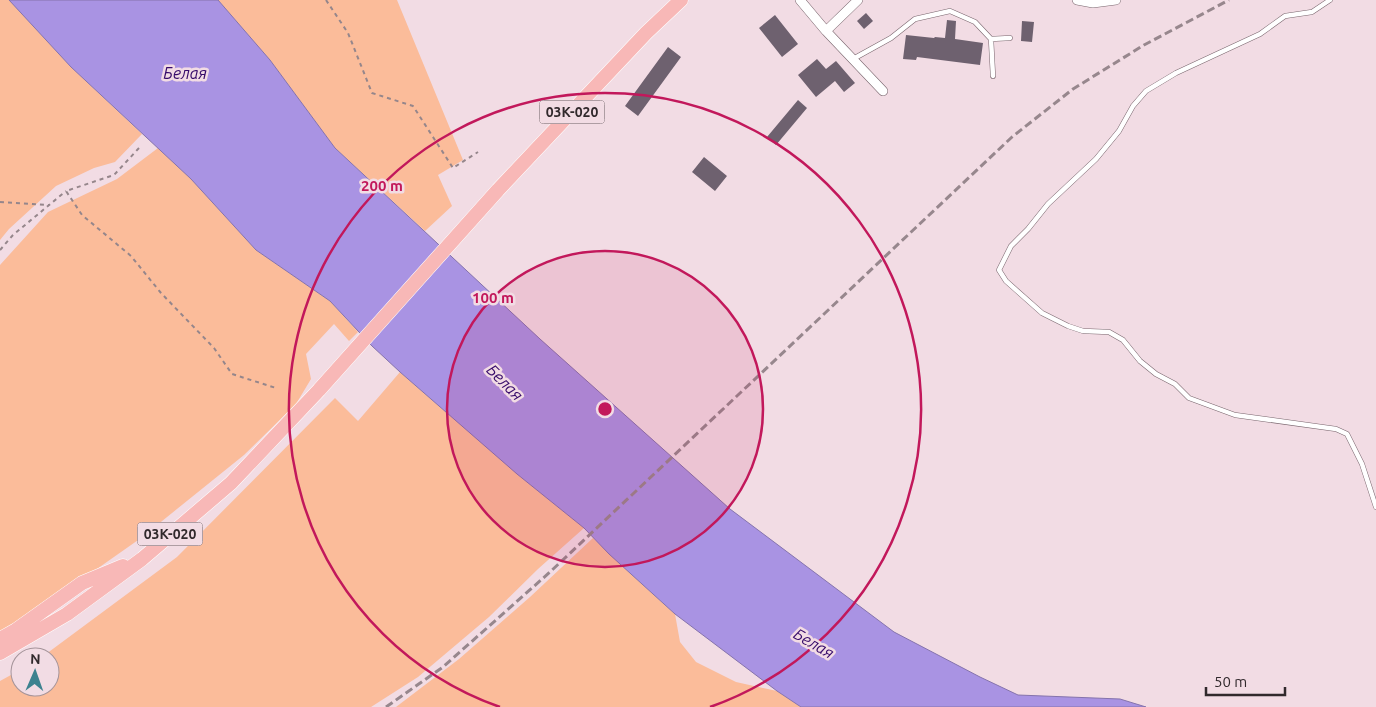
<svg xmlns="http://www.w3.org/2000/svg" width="1376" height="707" viewBox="0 0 1376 707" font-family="Ubuntu,sans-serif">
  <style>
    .green { fill: #fbbc9a }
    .water { fill: #a993e3; stroke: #8573ac }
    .building { fill: #6e616f }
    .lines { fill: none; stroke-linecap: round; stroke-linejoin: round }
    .service-casing { stroke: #79656d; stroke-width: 5.5 }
    .minor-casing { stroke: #79656d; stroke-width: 10 }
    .primary-casing { stroke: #fff; stroke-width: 15 }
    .path { stroke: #95868b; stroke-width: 2; stroke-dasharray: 4 4; stroke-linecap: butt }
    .service { stroke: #fff; stroke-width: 4.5 }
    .minor { stroke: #fff; stroke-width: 9 }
    .primary { stroke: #f8b8b7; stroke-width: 14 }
    .rail { stroke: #97878d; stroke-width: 3; stroke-dasharray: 8 4; stroke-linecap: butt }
    .ring { fill: none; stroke: #c2185b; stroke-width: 2.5 }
    .labels { text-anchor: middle; stroke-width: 5; stroke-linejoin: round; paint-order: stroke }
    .shield { fill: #f2dce4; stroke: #6b5f63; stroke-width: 1 }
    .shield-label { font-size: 14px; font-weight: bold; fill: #31292c }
    .water-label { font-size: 16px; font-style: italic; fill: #360a6a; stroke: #f2dce4 }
    .centre { fill: #c2185b; stroke: #f2dce4; stroke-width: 2.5 }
    .ring-label { font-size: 15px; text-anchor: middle; font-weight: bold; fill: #c2185b; stroke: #f2dce4; stroke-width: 5; stroke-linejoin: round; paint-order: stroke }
  </style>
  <rect width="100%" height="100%" fill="#f2dce4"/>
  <path class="green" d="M 0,0 L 9,0 L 71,67 L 142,134 L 115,162 L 94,168 L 56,186 L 9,229 L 0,240 Z
    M 218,0 L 397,0 L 463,160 L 438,175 L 452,206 L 425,231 L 335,148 L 270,60 Z
    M 158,148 L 191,179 L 256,250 L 330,301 L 358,332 L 349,341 L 334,324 L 306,354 L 311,379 L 296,404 L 244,455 L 141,538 L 0,637 L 0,265 L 48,212 L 117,179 Z
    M 400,372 L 517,474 L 584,528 L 538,569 L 489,617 L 418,677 L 371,707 L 0,707 L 0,681 L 20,670 L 20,687 L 50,687 L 50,657 L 42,657 L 177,557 L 335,398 L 358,421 Z
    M 593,538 L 609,554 L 675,614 L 680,642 L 696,662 L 736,682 L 777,691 L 801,707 L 396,707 L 459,659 L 530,597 Z"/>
  <path class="water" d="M 9,0 L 218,0 L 270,60 L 335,148 L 540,339 L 730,509 L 894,632 L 980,677 L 1018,695 L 1120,699 L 1146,707 L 801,707 L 777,691 L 675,614 L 609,554 L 584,528 L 517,474 L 400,372 L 372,346 L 330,301 L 256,250 L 191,179 L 71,67 Z"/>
  <path class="building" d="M 866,13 L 873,21 L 864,29 L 857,21 Z
    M 775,15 L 798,44 L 782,57 L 759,28 Z
    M 947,20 L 956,21 L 955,39 L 983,43 L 980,65 L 917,57 L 916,60 L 903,59 L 906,35 L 934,38 L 935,37 L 945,38 Z
    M 1022,21 L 1034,22 L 1032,42 L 1021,41 Z
    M 668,47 L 681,57 L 638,116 L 625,106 Z
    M 817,59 L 826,69 L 836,61 L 855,83 L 844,92 L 835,81 L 816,97 L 798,75 Z
    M 798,100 L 807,108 L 776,145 L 767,137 Z
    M 704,157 L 727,176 L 715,191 L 692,172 Z"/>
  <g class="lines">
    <g class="service-casing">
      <path id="service" d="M 1330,0 L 1312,12 L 1285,16 L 1260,34 L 1176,73 L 1146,91 L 1133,106 L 1119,131 L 1096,159 L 1048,204 L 1028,229 L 1011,246 L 999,270 L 1006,281 L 1042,313 L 1068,326 L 1083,331 L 1109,332 L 1123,340 L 1140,361 L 1156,374 L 1175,384 L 1189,398 L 1235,415 L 1336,429 L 1347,434 L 1362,464 L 1376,507
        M 991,39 L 993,76
        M 853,59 L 891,38 L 915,19 L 950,11 L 975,22 L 991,39 L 1010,38"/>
    </g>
    <g class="minor-casing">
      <path id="minor" d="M 800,0 L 826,31 L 883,91
        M 1077,0 L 1093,3 L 1116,0
        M 826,31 L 858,0"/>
    </g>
    <g class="primary-casing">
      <path id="primary" d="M 0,639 L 16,630 L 82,583 L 123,566
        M 0,653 L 67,614 L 142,559 L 231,483 L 319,390 L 498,190 L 646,33 L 681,0"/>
    </g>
    <path class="path" d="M 326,0 L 348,33 L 372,93 L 413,106 L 453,168 L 478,152
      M 139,148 L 114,175 L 66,191 L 82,215 L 131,256 L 161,293 L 214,348 L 232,374 L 276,388
      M 0,202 L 49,205
      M 0,250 L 13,235 L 66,191"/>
    <use href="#service" class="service"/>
    <use href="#minor" class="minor"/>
    <use href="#primary" class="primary"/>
    <path class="rail" d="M 386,707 L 443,667 L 550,572 L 1012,137 L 1073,89 L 1144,45 L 1229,0"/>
  </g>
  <circle cx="605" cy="409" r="158" fill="#c2185b" fill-opacity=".12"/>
  <g class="ring">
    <circle cx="605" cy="409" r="158"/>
    <path d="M500 707A316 316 0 1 1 710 707"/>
  </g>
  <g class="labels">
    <g class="shield">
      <rect x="539.5" y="100.5" width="65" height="23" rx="4"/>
      <rect x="137.5" y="522.5" width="65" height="23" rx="4"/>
    </g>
    <g class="shield-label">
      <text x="572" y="117">03К-020</text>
      <text x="170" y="539">03К-020</text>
    </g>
    <g class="water-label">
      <text x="185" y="79">Белая</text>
      <text transform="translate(505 382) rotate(45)" y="6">Белая</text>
      <text transform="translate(814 643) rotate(30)" y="6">Белая</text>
    </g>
  </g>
  <circle cx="605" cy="409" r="8" class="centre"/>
  <g class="ring-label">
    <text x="382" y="191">200 m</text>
    <text x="493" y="303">100 m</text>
  </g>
  <g transform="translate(35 672) rotate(2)"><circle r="24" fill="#f2dce4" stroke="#a5949a"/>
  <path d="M0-4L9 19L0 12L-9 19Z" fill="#3d828f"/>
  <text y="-8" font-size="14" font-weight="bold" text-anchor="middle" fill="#31292c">N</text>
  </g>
  <path d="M1206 687v8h79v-8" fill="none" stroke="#31292c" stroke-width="2.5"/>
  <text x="1214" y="687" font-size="15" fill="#31292c" stroke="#f2dce4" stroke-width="4" paint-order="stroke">50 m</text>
</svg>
